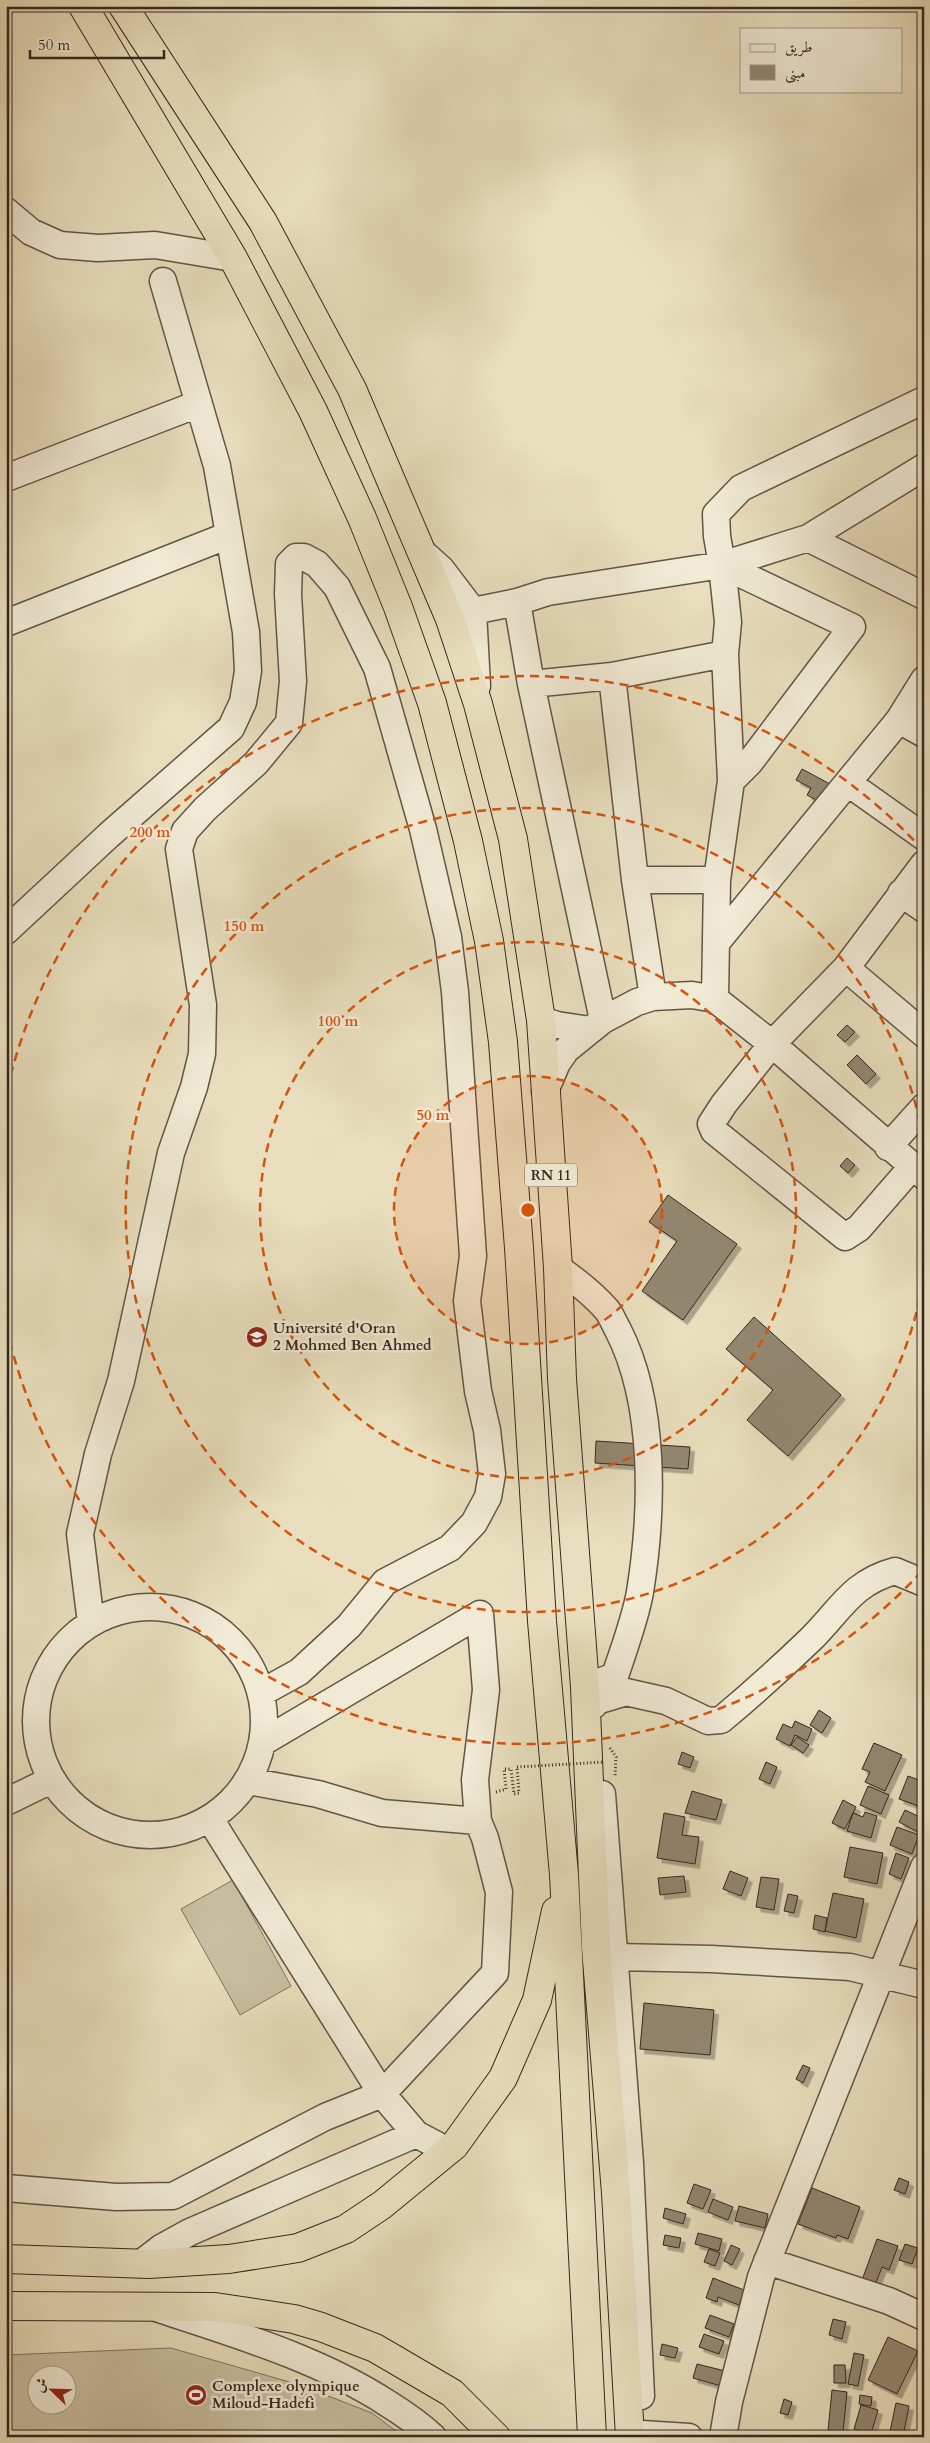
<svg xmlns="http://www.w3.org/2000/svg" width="930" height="2443" viewBox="0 0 930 2443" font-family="Cardo,Amiri,serif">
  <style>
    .pitch { fill: #cac0a3; stroke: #807460; fill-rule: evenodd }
    .building { fill: #938771; stroke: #35271e; filter: url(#shadow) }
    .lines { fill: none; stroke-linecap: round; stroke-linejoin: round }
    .minor-casing { stroke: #625546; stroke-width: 29 }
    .highway-casing { stroke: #35271e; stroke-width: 30 }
    .path { stroke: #35271e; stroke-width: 3; stroke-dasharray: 1 2.5; stroke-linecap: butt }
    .minor { stroke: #f1ead5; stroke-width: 26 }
    .highway { stroke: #e9dfbe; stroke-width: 28 }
    .path-bridge { stroke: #35271e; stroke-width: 3; stroke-dasharray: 1 2.5; stroke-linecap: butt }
    .ring { fill: none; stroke: #d6540e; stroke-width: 2.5; stroke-dasharray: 9 6 }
    .labels { text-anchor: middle; stroke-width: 5; stroke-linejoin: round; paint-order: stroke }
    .shield { fill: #f1ead5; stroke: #6d6255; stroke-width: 1 }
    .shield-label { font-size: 14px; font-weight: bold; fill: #35271e }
    .poi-label { font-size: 15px; font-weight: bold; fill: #35271e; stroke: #f1ead5; text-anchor: start }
    .centre { fill: #d6540e; stroke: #f1ead5; stroke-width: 2.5 }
    .ring-label { font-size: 15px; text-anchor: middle; font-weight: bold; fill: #d6540e; stroke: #f1ead5; stroke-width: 5; stroke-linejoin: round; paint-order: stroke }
  </style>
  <defs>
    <filter id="shadow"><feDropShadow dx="4.5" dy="4.5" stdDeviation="0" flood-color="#0004"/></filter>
  </defs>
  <rect width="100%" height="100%" fill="#e9dfbe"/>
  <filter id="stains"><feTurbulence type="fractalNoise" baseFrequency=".004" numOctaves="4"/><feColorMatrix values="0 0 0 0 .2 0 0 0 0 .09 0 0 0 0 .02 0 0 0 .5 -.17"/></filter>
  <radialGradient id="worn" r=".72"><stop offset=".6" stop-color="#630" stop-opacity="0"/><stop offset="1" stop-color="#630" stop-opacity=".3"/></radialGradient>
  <path class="pitch" d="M 233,1880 L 291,1986 L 240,2015 L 181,1909 Z
    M 171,2348 L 300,2385 L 372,2413 L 404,2437 L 6,2437 L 6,2355 ZM 38,2376 L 68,2376 L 68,2406 L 38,2406 Z"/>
  <path class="building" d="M 802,769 L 830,784 L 820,802 L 807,795 L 811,788 L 796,780 Z
    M 847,1025 L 855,1032 L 845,1042 L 837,1035 Z
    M 857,1055 L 876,1074 L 866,1084 L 847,1065 Z
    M 847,1158 L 855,1165 L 848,1173 L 840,1166 Z
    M 668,1195 L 737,1244 L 683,1320 L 642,1291 L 677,1241 L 649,1222 Z
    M 754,1317 L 841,1395 L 788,1456 L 747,1420 L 773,1390 L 726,1349 Z
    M 596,1441 L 690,1447 L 688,1469 L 595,1463 Z
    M 819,1710 L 831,1718 L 822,1733 L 810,1725 Z
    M 795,1721 L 812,1729 L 807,1741 L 795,1735 L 790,1746 L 776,1739 L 783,1724 L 792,1728 Z
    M 797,1737 L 809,1745 L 803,1753 L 791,1745 Z
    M 874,1743 L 902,1755 L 885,1791 L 865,1782 L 870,1772 L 862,1769 Z
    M 682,1752 L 694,1757 L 690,1768 L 678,1764 Z
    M 766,1762 L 777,1767 L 770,1784 L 759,1779 Z
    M 908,1776 L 924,1782 L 924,1808 L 899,1799 Z
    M 868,1786 L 889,1795 L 881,1814 L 860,1805 Z
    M 692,1791 L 722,1800 L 716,1820 L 685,1813 Z
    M 843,1800 L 856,1807 L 845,1829 L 832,1823 Z
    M 905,1810 L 924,1819 L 918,1832 L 899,1822 Z
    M 865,1812 L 877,1816 L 871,1838 L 847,1831 L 853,1813 L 863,1817 Z
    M 664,1813 L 685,1817 L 682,1835 L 699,1837 L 695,1864 L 657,1858 Z
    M 897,1827 L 919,1835 L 912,1854 L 890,1845 Z
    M 850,1847 L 883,1853 L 877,1884 L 844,1877 Z
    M 896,1853 L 909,1858 L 901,1879 L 889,1874 Z
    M 730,1871 L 748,1878 L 741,1896 L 723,1889 Z
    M 684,1876 L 686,1892 L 660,1895 L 658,1878 Z
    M 761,1877 L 779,1879 L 774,1910 L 756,1907 Z
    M 833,1893 L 864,1899 L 856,1938 L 825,1931 Z
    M 788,1894 L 798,1896 L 794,1913 L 784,1911 Z
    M 815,1915 L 827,1918 L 825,1932 L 813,1929 Z
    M 644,2003 L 714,2010 L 710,2055 L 640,2049 Z
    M 803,2065 L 810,2068 L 803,2083 L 796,2079 Z
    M 899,2178 L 909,2182 L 905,2194 L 894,2190 Z
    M 694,2184 L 711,2190 L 703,2209 L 687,2203 Z
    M 812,2188 L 860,2207 L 848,2239 L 837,2235 L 836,2238 L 798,2224 Z
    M 713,2199 L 733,2207 L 728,2220 L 708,2212 Z
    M 739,2206 L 768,2214 L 765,2228 L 735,2221 Z
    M 665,2208 L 686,2214 L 683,2224 L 663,2218 Z
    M 698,2233 L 722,2239 L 719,2251 L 695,2244 Z
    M 665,2235 L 681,2238 L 679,2248 L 663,2245 Z
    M 877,2239 L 898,2246 L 889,2270 L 882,2267 L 875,2285 L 862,2280 Z
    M 905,2244 L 918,2248 L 912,2264 L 899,2260 Z
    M 731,2245 L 740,2249 L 732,2265 L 724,2261 Z
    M 709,2249 L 720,2253 L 715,2266 L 704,2262 Z
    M 713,2278 L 744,2290 L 739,2305 L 718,2297 L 717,2302 L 706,2298 Z
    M 710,2315 L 734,2324 L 729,2337 L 705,2328 Z
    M 833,2319 L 846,2322 L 842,2339 L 829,2335 Z
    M 704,2334 L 724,2341 L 719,2354 L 699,2347 Z
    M 888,2337 L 918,2351 L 897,2394 L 868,2380 Z
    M 662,2344 L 678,2348 L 675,2358 L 660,2355 Z
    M 854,2353 L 864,2355 L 858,2386 L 848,2384 Z
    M 697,2364 L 725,2371 L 721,2386 L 693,2378 Z
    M 834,2365 L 845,2365 L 846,2383 L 834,2383 Z
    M 832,2390 L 847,2392 L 843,2432 L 828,2431 Z
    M 860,2395 L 872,2397 L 871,2406 L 859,2404 Z
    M 784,2399 L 792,2402 L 788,2415 L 780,2413 Z
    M 896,2403 L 909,2406 L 903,2437 L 889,2436 Z
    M 861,2405 L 878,2410 L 871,2434 L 854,2429 Z"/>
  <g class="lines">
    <g class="minor-casing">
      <path id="minor" d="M 6,211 L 31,232 L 60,245 L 98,248 L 155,245 L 233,258
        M 6,478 L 198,404
        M 808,538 L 924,596
        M 422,552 L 441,569 L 473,611 L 477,686
        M 722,565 L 852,627 L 750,762 L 731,781
        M 517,602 L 548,592 L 722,565 L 808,538 L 924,467
        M 473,611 L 517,602 L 531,684 L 603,1020
        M 6,623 L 229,535
        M 612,676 L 635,880 L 653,997
        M 531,684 L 612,676 L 725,654
        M 899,720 L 924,734
        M 848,783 L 924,837
        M 635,880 L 717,880
        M 901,893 L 924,909
        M 6,931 L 109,835 L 231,728 L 243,702 L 248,671 L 246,632 L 217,466 L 163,281
        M 716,943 L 899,720 L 924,680
        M 846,968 L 924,1034
        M 715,999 L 717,880 L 731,781 L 725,654 L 728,622 L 722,565 L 717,536 L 716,514 L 741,488 L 924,400
        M 541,1020 L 557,1025 L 590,1030
        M 545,1091 L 557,1063 L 566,1050 L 603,1020 L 637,1002 L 653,997 L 692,995 L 715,999 L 772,1044 L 924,1176
        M 888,1147 L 924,1107
        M 912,1167 L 859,1228 L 845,1237 L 714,1131 L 711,1124 L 724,1104 L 772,1044 L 846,968 L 924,864
        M 558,1268 C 575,1280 593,1294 607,1310 C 611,1315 614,1323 618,1330 C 656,1404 653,1511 640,1592 C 635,1620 624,1648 615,1676 L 585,1687 L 594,1705
        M36 1721a114 114 0 1 1 228 0a114 114 0 1 1-228 0Z
        M 91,1623 L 80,1534 L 98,1454 L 121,1381 L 171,1153 L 194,1087 L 202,1054 L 203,1005 L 179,849 L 185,831 L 205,809 L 256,763 L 289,723 L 293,681 L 288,594 L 289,564 L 296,557 L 304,557 L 317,564 L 337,587 L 377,668 L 423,829 L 448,937 L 455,992 L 473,1256 L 467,1301 L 478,1391 L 487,1430 L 492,1474 L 488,1497 L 474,1523 L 450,1548 L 385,1582 L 349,1626 L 299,1672 L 261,1693
        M 593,1702 L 626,1692 L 666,1701 L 708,1721 L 721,1720 C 752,1694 781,1668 810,1640 C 840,1611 851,1583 895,1571 L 924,1583
        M 248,1781 L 318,1794 L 382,1813 L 478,1821 L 475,1780 L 486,1690 L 480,1614 L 263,1742
        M 602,1794 L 630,2163 L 641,2396
        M 6,1802 L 51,1780
        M 210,1819 L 382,2094 L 416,2134 L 448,2151
        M 616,1957 L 711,1959 L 850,1967 L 924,1985
        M 6,2188 L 116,2197 L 173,2196 L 325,2117 L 382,2094 L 495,1973 L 499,1892 L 485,1838 L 478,1821
        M 767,2261 L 889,2301 L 924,2317
        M 140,2264 L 161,2248 L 190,2232 L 416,2134
        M 159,2309 C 237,2335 317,2358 387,2403 C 403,2413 419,2424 433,2437
        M 642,2434 L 689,2437
        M 723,2437 L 729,2402 L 761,2277 L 924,1867"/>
    </g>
    <g class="highway-casing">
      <path id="highway" d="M 83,6 L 233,258 L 313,411 L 362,518 L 398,607 L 432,703 L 468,841 L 489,941 L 503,1042 L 519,1248 L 542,1621 L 564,1875 L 592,2437
        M 123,6 L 263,222 L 352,389 L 450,619 L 478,704 L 513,839 L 541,1020 L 558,1268 L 562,1379 L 585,1687 L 596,1947 L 616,2193 L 630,2437
        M 6,2259 L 149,2264 L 229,2259 L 298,2248 L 346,2229 L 382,2205 L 454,2146 L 503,2078 L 537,2000 L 556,1911
        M 6,2306 L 215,2307 L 294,2319 L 321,2327 L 375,2348 L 452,2393 L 496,2437"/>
    </g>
    <path class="path" d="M 610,1748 L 616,1757 L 615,1777
      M 496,1792 L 506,1789 L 504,1769 L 511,1769 L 514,1794 L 519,1793 L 517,1767"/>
    <use href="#minor" class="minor"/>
    <use href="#highway" class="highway"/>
    <path class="path-bridge" d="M 517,1767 L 604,1762"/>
  </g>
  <circle cx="528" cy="1210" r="134" fill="#d6540e" fill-opacity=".12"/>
  <g class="ring">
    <circle cx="528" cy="1210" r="134"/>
    <circle cx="528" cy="1210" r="268"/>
    <path d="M923 1283A402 402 0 1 1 923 1137"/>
    <path d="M922 1571A535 535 0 0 1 7 1330M7 1090A535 535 0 0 1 922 849"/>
  </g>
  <defs>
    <g id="university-disc" transform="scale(1.125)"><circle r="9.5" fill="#8f2418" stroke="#f1ead5"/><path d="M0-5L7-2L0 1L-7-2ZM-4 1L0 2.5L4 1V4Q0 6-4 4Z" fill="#fff"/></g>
    <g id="stadium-disc" transform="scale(1.125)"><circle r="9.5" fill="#8f2418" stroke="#f1ead5"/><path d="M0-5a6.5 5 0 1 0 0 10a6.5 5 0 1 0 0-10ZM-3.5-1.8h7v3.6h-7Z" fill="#fff"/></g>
  </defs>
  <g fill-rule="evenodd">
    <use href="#university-disc" x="257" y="1337"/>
    <use href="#stadium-disc" x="196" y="2395"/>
  </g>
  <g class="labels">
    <rect class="shield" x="525" y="1163.5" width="52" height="23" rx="4"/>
    <g class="shield-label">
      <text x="551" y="1180">RN 11</text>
    </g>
    <g class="poi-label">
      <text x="273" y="1333">Université d'Oran<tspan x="273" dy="17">2 Mohmed Ben Ahmed</tspan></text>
      <text x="212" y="2391">Complexe olympique<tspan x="212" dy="17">Miloud-Hadefi</tspan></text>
    </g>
  </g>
  <circle cx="528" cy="1210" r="8" class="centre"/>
  <g class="ring-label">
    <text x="150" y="837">200 m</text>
    <text x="244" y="931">150 m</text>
    <text x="338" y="1026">100 m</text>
    <text x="433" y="1120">50 m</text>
  </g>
  <rect width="930" height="2443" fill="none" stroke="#e9dfbe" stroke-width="25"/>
  <rect x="8" y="8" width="915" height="2428" fill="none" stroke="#35271e" stroke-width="2.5"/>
  <rect x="12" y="12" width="905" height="2418" fill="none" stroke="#35271e"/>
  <rect x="740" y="28" width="162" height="65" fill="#f1ead5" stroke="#a69c8c"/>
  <rect x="750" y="44" width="25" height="8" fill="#f1ead5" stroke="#a69c8c"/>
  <text x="785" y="52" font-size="15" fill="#35271e">طريق</text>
  <rect x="750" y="65" width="25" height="15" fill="#938771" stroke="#a69c8c"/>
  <text x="785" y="78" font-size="15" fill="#35271e">مبنى</text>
  <g transform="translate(52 2390) rotate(293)"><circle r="24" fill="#f1ead5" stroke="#a69c8c"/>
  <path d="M0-4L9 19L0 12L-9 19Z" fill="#8f2418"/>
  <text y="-8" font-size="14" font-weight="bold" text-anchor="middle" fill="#35271e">ش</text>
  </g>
  <path d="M30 50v8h134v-8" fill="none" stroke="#35271e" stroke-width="2.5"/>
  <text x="38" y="50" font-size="15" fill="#35271e" stroke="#f1ead5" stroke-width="4" paint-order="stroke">50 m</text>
  <rect width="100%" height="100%" filter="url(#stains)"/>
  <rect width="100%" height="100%" fill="url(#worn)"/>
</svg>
